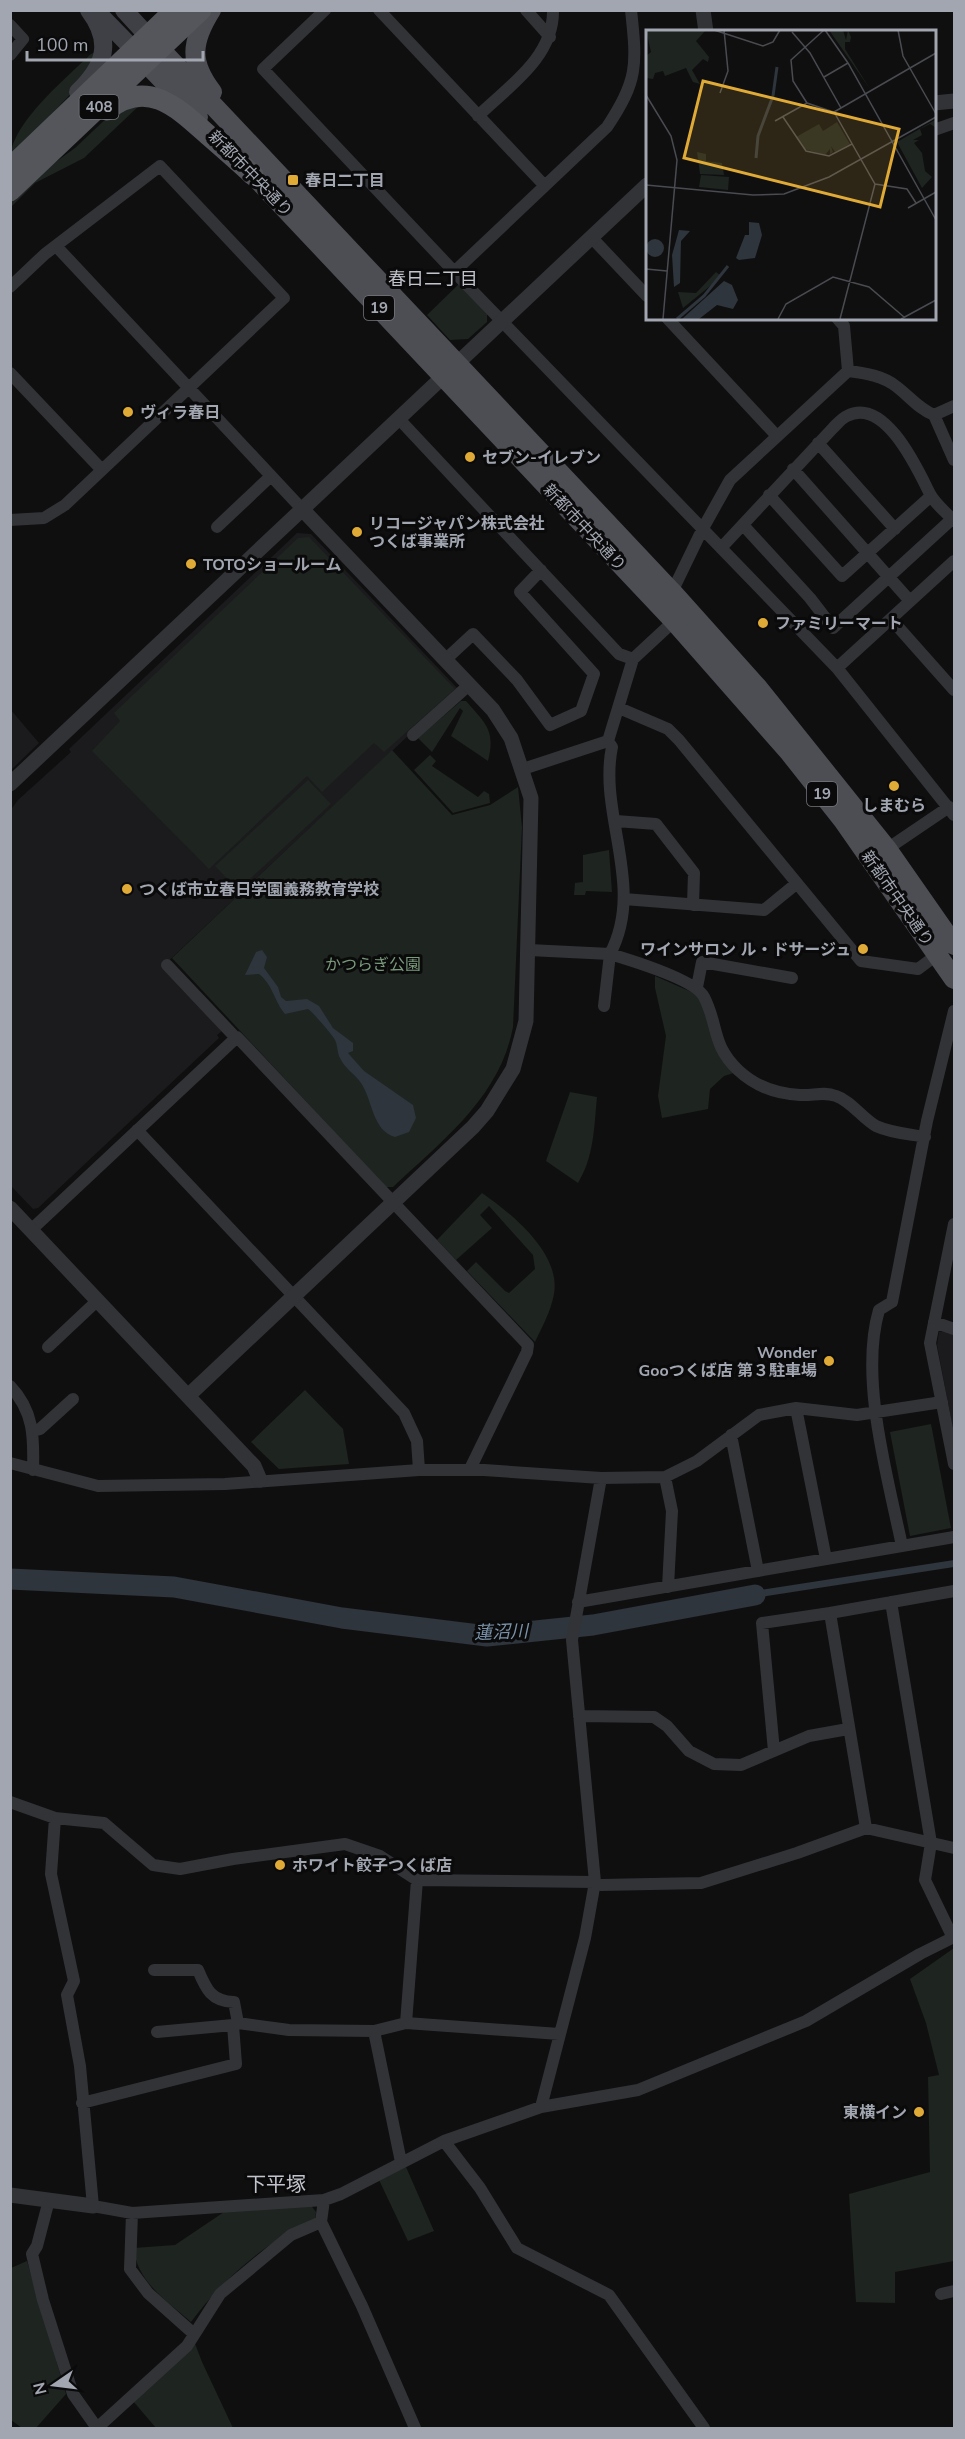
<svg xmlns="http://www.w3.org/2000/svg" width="965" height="2439" font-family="'Nunito Sans','Noto Sans JP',sans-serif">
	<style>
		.built { fill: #1b1b1d }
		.green { fill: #1e241f }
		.water { fill: #2e353c }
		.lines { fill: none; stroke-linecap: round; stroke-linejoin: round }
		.river { stroke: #2e353c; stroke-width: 21 }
		.minor { stroke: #323337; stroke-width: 12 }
		.tertiary { stroke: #323337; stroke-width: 15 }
		.secondary { stroke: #3f4045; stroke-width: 18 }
		.primary { stroke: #4d4e53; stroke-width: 20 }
		.trunk { stroke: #55565c; stroke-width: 21 }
		.poi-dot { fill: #e0aa37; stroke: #0a0a0b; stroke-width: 2 }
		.labels { text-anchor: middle; stroke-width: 6; stroke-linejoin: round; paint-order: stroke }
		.shield { fill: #0a0a0b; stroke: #74777e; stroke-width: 1.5 }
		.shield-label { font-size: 15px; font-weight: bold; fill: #a1a6b0 }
		.street-label { font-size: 16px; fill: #a1a6b0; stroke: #0a0a0b }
		.poi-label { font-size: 16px; font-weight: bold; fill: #a1a6b0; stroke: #0a0a0b; text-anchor: start }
		.park-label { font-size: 16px; fill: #7a9a7c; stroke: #0a0a0b }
		.neighbourhood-label { font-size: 18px; fill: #c2c4cc; stroke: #0a0a0b }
		.water-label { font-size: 18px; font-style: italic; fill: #7a92a9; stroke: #0a0a0b }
		.quarter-label { font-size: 20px; fill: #c2c4cc; stroke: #0a0a0b }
		.inset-river { fill: none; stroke: #2e353c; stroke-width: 3 }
		.inset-road { fill: none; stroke: #494b50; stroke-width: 1.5 }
		.view { fill: #e0aa37; fill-opacity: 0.15; stroke: #e0aa37; stroke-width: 3 }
		.inset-edge { fill: none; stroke: #a1a6b0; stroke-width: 3 }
	</style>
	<rect width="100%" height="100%" fill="#0f0f10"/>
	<path class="built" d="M297,533L311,534L458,689L162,967L222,1031L217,1035L219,1038L38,1208L33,1209L11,1186L10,811L18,800L71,752L69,749Z
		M11,710L39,743L11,770H10Z
		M943,1331L954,1334V1435L937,1345L939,1332Z"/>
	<path class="green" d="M98,51L80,84L11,157C10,125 68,76 91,54Z
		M143,102L84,158L35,183L11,207V200L32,179L75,148L111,114Z
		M459,284L487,314V322L468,339L450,340L427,315Z
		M309,537L455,689L384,752L374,743L322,792L307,776L209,869L92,751L120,721L114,713L298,538Z
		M461,701H466C485,723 496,730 488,761L451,736L463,711L460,708L432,752L418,738Z
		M392,750L452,815L490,805L518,787L522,827L513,1027C500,1097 443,1140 393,1187H386L172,958Z
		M430,755L436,761L432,766L478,797L484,791L489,794L490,803L453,813L414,770Z
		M308,780L331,804L238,890L215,866Z
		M609,850L612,892L586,891L585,895H574L575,883L583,882V855Z
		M655,976L696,994L737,1072L724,1076L710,1089L708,1109L662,1118L658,1096L666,1036L655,988Z
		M570,1092L597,1097C594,1128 594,1157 578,1183L546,1161Z
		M482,1193C512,1214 561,1253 554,1294C551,1311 542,1327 535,1342L467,1271L476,1262L505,1291L509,1293L535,1269L533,1255L489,1206L480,1215L492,1228L456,1260L437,1240Z
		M305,1390L343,1429L349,1464L279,1469L251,1442Z
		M931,1424L951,1528L910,1536L890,1432Z
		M954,1948V2261L895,2272V2303L856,2302L849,2194L930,2172L928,2077L939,2075L926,2023L910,1979Z
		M406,2167L434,2231L408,2241L379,2180Z
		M310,2204L316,2212L315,2220C266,2241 223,2279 191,2322C168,2302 136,2281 134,2248L175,2245L224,2212Z
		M27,2261L66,2394L36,2428H22L11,2420V2268Z
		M194,2341L202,2362L233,2428H156L133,2401Z"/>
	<path class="water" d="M262,950L267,957L264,968L278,987L281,997L286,1001L307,999L319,1006L333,1028L353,1043V1051L348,1053L364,1071L413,1105L416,1118L409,1132L395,1137C372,1130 373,1101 361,1083C355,1074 345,1069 340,1058C337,1053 338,1046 335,1040C334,1037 312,1011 308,1009L285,1014C274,1001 273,985 259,974L245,975L256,952Z
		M954,1560V1567L728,1602V1595Z"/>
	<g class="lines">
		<path class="river" d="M10,1579L174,1587L342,1618L487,1636L593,1625L755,1595"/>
		<path class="minor" d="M325,10L263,69L461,279L837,668L954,815
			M379,10L544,185
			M526,10L550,37
			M10,25L23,39L10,55
			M478,116C509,86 554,57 553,10
			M934,130L954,123
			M592,238L647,296
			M56,246L303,510
			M454,272L607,127C638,81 637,65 631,10
			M10,287L45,254L160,166L284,298L65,505L44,518L10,520
			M667,318L776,435
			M848,371C865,373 884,376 897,387C910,397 919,409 934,415L954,460
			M10,373L102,470
			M934,415L954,406
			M399,419L619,654L633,659
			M818,443L895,529
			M793,469L910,601
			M769,495L842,576L931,496
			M743,525L810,598L833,628L952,519
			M217,527L271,476
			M721,548L833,428C837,424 842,418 847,416C885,396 918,470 930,494C935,504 947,513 954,521
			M672,592L702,530L730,480L848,371L844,326L837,318
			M891,619L954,690
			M445,660L473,634L517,680L550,725L581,711L594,674L520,592L541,570
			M837,668L954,561
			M619,708L668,729L679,740L861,961L918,969L938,954
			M413,735L469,685
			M523,769L608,741L633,659L674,621
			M616,821L656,824L694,873L693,905
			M887,849L949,807
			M624,899L764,910L796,884
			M529,950L610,954C646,886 598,815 612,747L608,741
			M167,965L236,1038
			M697,987L702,962L792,978
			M604,1006L610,954C630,960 696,980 704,997C719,1026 711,1044 738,1070C755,1086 777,1094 800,1095C813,1096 823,1091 836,1096C851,1101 862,1118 876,1126C891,1133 909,1134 925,1137
			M137,1130L404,1413L417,1441L419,1470
			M954,1224L930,1343L954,1464
			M31,1230L237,1037L528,1345L527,1352L470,1469
			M934,1322L954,1329
			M48,1347L98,1300
			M10,1386C34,1411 34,1438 33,1470
			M796,1408L826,1559
			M33,1431L40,1429L73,1399
			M731,1435L758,1571
			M10,1463L98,1486L225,1484L419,1470H484L601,1478L665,1477L697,1461L759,1415L796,1408L857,1415L942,1402
			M665,1477L672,1511L668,1587
			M902,1546C888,1478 859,1378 879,1310L892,1302L927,1121L954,1011
			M578,1602L954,1537
			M891,1602L931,1843L925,1880L953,1938
			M830,1613L954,1591
			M579,1716L654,1717L667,1726L689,1751L714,1764L741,1765L809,1736L848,1729
			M774,1751L762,1623L830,1613L866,1828
			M10,1802L55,1818L104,1823L153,1865L180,1869L233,1859L345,1844L380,1856L417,1880L595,1882L601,1885L701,1883L797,1853L866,1828L954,1848
			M55,1818L51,1874L74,1981L67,1995L80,2066L93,2206L132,2213L324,2200L341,2194L444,2141L541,2107L638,2090L806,2021L920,1954L954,1937
			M154,1970H198C206,1989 211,2001 234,2002L238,2023
			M406,2023L559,2034
			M157,2032L233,2025
			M82,2103L236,2064L233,2025L238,2023L289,2030L374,2031
			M541,2107L585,1938L595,1882L572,1640L601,1478
			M444,2141L480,2188L517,2248L609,2295L704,2428
			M401,2162L374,2031L406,2023L417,1880
			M49,2200L37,2246L32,2254L43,2300L73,2394L97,2428
			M132,2213L130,2269L148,2293L194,2334
			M321,2222L362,2306L415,2428
			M941,2294L954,2291
			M97,2428L187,2346L220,2294L291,2235L321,2222L324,2200"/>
		<path class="tertiary" d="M703,10L706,32
			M934,103L954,101
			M10,784L647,185
			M10,1208L254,1466L260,1480
			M189,1395L473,1127L487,1111L513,1069L526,1021L531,798L511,738L493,710L303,510
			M10,2195L93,2206"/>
		<path class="secondary" d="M95,10L134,50
			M124,10L157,46
			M78,92C105,66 113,42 89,10"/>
		<path class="primary" d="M211,10C191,42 189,62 212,92
			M160,49L672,592L758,688L887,849L954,945
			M135,51L198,117
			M243,164L674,621L790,753L843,820L954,979"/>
		<path class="trunk" d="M107,110C147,78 177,107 208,135C223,148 238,161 253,175
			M10,168L175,10
			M10,191L201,10"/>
	</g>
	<g class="poi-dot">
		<rect x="287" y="174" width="12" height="12" rx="3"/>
		<circle cx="128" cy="412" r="6"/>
		<circle cx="470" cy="457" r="6"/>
		<circle cx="357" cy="532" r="6"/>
		<circle cx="191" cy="564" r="6"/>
		<circle cx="763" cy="623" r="6"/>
		<circle cx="894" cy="786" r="6"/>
		<circle cx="127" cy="889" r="6"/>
		<circle cx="863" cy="949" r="6"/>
		<circle cx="829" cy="1361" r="6"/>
		<circle cx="280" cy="1865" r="6"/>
		<circle cx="919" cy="2112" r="6"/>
	</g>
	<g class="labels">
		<g class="shield">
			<rect x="79.5" y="95" width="39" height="24" rx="4.5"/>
			<rect x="364" y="296" width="30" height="24" rx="4.5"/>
			<rect x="807" y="782" width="30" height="24" rx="4.5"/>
		</g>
		<g class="shield-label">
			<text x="99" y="112">408</text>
			<text x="379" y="313">19</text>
			<text x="822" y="799">19</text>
		</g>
		<g class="street-label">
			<text transform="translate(251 173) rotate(46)" y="6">新都市中央通り</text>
			<text transform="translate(585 527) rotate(47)" y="6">新都市中央通り</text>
			<text transform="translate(898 898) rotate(55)" y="6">新都市中央通り</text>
		</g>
		<g class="poi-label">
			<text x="305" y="186">春日二丁目</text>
			<text x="140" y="418">ヴィラ春日</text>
			<text x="482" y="463">セブン-イレブン</text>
			<text x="369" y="529">リコージャパン株式会社<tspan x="369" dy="18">つくば事業所</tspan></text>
			<text x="203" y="570">TOTOショールーム</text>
			<text x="775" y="629">ファミリーマート</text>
			<text x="894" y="811" text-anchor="middle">しまむら</text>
			<text x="139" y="895">つくば市立春日学園義務教育学校</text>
			<text x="851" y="955" text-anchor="end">ワインサロン ル・ドサージュ</text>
			<text x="817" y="1358" text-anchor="end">Wonder<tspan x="817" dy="18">Gooつくば店 第３駐車場</tspan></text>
			<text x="292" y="1871">ホワイト餃子つくば店</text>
			<text x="907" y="2118" text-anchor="end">東横イン</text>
		</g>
		<g class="park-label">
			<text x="373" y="970">かつらぎ公園</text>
		</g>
		<g class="neighbourhood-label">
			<text x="433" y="285">春日二丁目</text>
		</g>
		<g class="water-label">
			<text transform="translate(501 1632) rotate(-2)" y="6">蓮沼川</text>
		</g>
		<g class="quarter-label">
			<text x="276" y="2191">下平塚</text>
		</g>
	</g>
	<g transform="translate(646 30)">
		<rect width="290" height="290" fill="#0f0f10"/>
		<path d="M0,0H60L50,11L63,27L62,32L57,29L46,40L54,54L47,52L40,38L19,46L17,41L9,43L7,49L0,48V26L5,22ZM183,0H197L200,10L202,0L205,7L204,12H199V19L224,59ZM289,90V97L284,94L274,99L276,105L267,110H273L268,113L276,123L279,141L286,147L276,158L251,112ZM191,92L204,114L189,122L185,116L187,122L184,124V119L179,125L158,119L150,107L173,94L177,101ZM51,122L60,124V131L76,133L78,145L54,144ZM55,145L83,147L82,160L53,157ZM70,242L74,245L69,252L37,278L32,262L50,263Z" fill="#1e241f"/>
		<path d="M103,192L113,193L116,205L109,228L93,230L90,228L99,205H103ZM33,200L44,201L35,211L34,253L28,257L26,225ZM0 218a9 9 0 1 1 18 0a9 9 0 1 1-18 0ZM78,251L86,255L92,270L87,279L71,275L53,289H36Z" fill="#2e353c"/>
		<path class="inset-river" d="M110,128L112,106L127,66L131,37M31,289L58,266L82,236"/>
		<path class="inset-road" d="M68,0L117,16L127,12L134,0M178,0L145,30L147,51L161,73L188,82L229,154L261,159L270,173M179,0L202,33L290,190M252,0L257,26L290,84M146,2L164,23L195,78M178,47L202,33M74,63L82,41L78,0M0,65L25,106L31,130L17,289M188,82L290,23M137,87L160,121L183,126L206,114M129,91L161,73M0,155L107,165L138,164L183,147L290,87M262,178L290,162M0,239L21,241M132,289L140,274L187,247L223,257L258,287M194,289L229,154M255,289L290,270"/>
		<path class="view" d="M57,51L253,99L234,177L38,128Z"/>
		<rect width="290" height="290" class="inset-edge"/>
	</g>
	<rect width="965" height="2439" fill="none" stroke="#a1a6b0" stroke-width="24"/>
	<g transform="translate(54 2385) rotate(256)" stroke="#0a0a0b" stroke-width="4.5" paint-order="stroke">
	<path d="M0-4.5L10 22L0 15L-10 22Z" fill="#a1a6b0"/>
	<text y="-9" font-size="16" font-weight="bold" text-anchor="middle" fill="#a1a6b0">N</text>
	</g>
	<path d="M27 51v9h176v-9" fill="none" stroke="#a1a6b0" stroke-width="3"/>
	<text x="36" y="51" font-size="18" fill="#a1a6b0" stroke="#0a0a0b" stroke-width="4.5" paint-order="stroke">100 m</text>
</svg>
